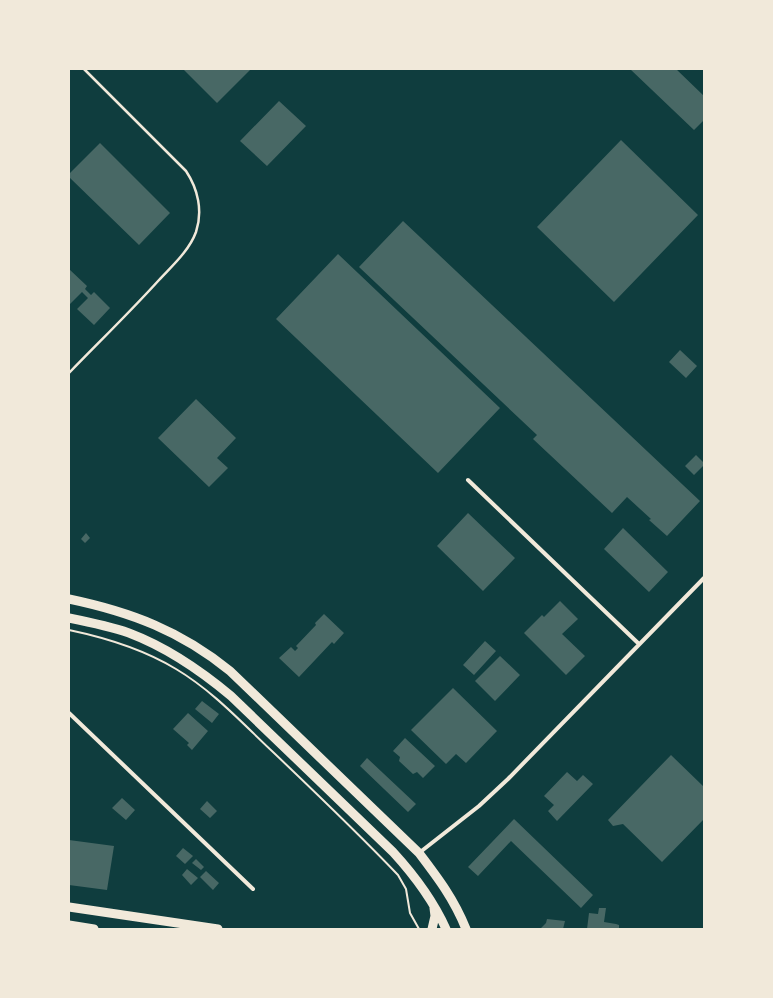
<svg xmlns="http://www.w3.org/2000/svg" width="773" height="998" font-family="'Nunito Sans',sans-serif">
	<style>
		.building { fill: #486865 }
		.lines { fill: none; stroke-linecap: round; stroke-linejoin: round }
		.path { stroke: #f1e9da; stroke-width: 2 }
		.service { stroke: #f1e9da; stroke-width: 2.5 }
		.minor { stroke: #f1e9da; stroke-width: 4 }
		.primary { stroke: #f1e9da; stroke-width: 9 }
	</style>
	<rect width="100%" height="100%" fill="#0f3d3e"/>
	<path class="building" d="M185,69H251L217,103L184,70Z
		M630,69H676L704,96V120L694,130Z
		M279,101L306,126L267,166L240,141Z
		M621,140L698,215L614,302L537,227Z
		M100,143L170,213L139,245L69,177V174Z
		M403,221L700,501L667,536L649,520L651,519L627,497L612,513L533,439L537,435L359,267Z
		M338,254L500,408L438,473L276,319Z
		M69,269L87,286L85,289L91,295L94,292L110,308L94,325L77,309L88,298L82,292L69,305Z
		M680,350L697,366L686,378L669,362Z
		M196,399L236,438L217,458L228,468L209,487L158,438Z
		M696,455L704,463V465L694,475L685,466Z
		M468,513L515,558L483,591L437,546Z
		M623,528L668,572L649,592L604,549Z
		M86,533L90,538L85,543L81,539Z
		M560,601L578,619L562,634L585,656L566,675L524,633L542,615L544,617Z
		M324,614L344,633L334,644L332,642L299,677L279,658L291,647L295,651L298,648L296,646L316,625L315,623Z
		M485,641L496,651L474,675L463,665Z
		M500,656L520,675L495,701L475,681Z
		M453,688L497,731L466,763L456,754L446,764L411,730Z
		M202,701L219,714L212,723L195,709Z
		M188,713L208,731L192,750L187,745L189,743L173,729Z
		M405,738L435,766L423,778L417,772L413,774L399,761L400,757L393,751Z
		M671,755L704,787V819L662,862L623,824L613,826L608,820Z
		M367,758L416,804L408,812L360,766Z
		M567,772L577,781L583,775L593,784L557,821L548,811L554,805L544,796Z
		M122,798L135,810L126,820L112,808Z
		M207,801L217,811L210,818L200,809Z
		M514,819L593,895L581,908L511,841L478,876L468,867Z
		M69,840L114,846L107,890L69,885Z
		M183,848L193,856L185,864L176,856Z
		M196,859L204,867L201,870L192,863Z
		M187,869L198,878L191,885L182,875Z
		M206,871L219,883L213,890L200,877Z
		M599,908H606L604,922L616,924L619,925V929H587L589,913L598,914Z
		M547,919L565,921L563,929H540L546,923Z"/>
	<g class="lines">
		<path class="path" d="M69,630C107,638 143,649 176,669C213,691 242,723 273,752C315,792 358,833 398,875L406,889L410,913L419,929"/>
		<path class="service" d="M69,373C99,342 130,312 159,280C172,266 189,251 196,232C203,211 198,189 186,171L84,69"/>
		<path class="minor" d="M468,480L639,644
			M69,713L253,889
			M419,853L479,806L508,779L704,578"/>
		<path class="primary" d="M69,599C131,612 181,631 230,671L419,853C438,878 454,899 466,929
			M69,618C89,622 109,626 129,633C166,647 200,670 231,696L393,852C415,876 433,900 446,929
			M69,907L218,929
			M69,925L94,929
			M432,929L435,916L434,908"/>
	</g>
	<rect width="773" height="998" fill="none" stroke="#f1e9da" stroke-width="140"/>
</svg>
